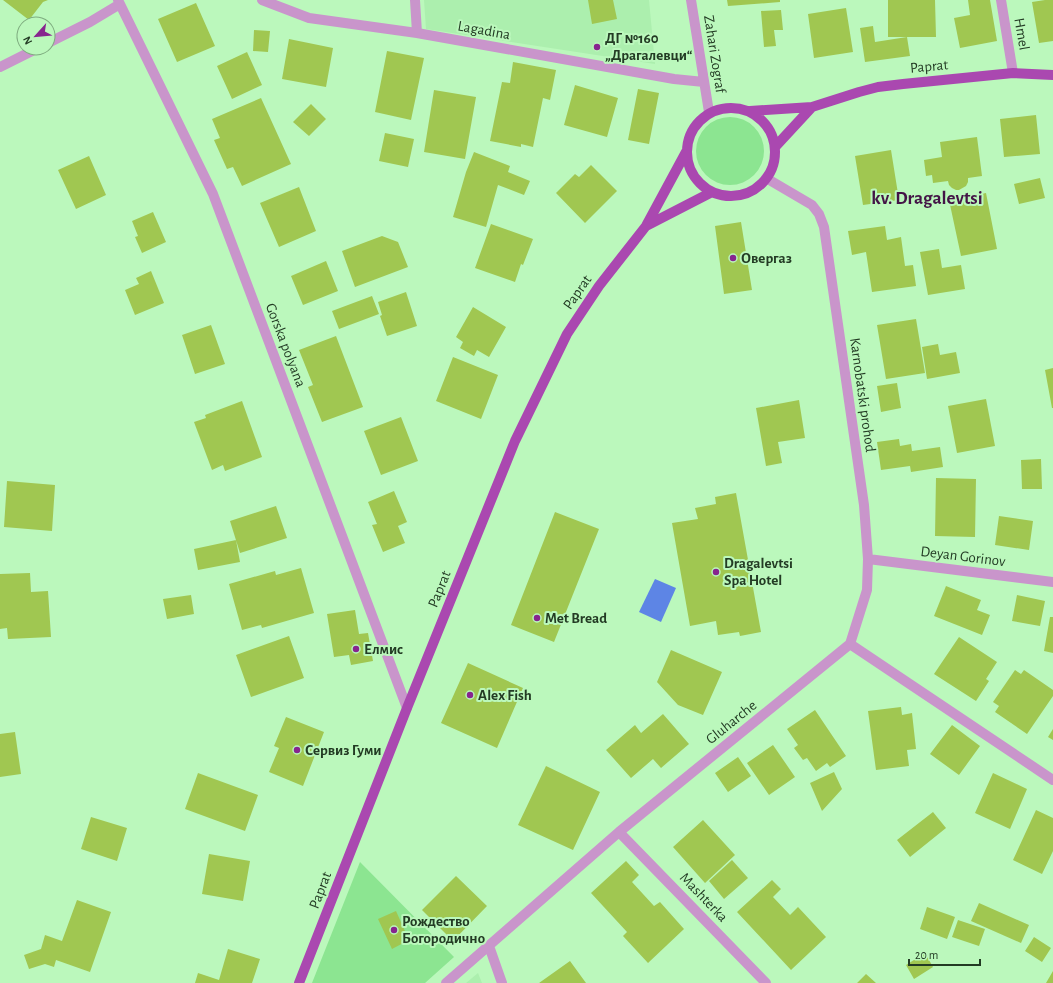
<svg xmlns="http://www.w3.org/2000/svg" width="1053" height="983" font-family="'Alegreya Sans',sans-serif">
	<style>
		.built { fill: #acefae }
		.green { fill: #8ce591 }
		.water { fill: #5d85e5 }
		.building { fill: #a0c751 }
		.lines { fill: none; stroke-linecap: round; stroke-linejoin: round }
		.minor { stroke: #c995cb; stroke-width: 10 }
		.major { stroke: #aa48b0; stroke-width: 10 }
		.poi-dot { fill: #87258e; stroke: #bbf8bc; stroke-width: 1.5 }
		.labels { text-anchor: middle; stroke-width: 4; stroke-linejoin: round; paint-order: stroke }
		.street-label { font-size: 15px; fill: #233b24; stroke: #bbf8bc }
		.poi-label { font-size: 15px; font-weight: bold; fill: #233b24; stroke: #bbf8bc; text-anchor: start }
		.district-label { font-size: 19px; font-weight: bold; fill: #431446; stroke: #bbf8bc }
	</style>
	<rect width="100%" height="100%" fill="#bbf8bc"/>
	<path class="built" d="M424,0H649L655,64L426,29Z
		M478,973L482,983H466Z"/>
	<path class="green" d="M696 151a34 34 0 1 1 68 0a34 34 0 1 1-68 0Z
		M360,862L454,957L425,983H312Z"/>
	<path class="water" d="M655,579L676,588L661,622L639,612Z"/>
	<path class="building" d="M3,0H48L43,2L29,20Z
		M588,0H613L617,19L592,24Z
		M727,0H780V2L728,6Z
		M888,0H935L936,37H888Z
		M968,0H990L997,41L960,48L954,18L970,15Z
		M1045,0H1053V41L1039,43L1032,2Z
		M196,3L215,46L177,62L158,19Z
		M846,8L853,52L814,58L808,14Z
		M781,10L783,30H774L776,46L764,47L761,11Z
		M873,26L875,42L907,37L910,56L865,62L860,28Z
		M254,30L270,31L268,52L253,51Z
		M289,39L333,48L326,87L282,79Z
		M387,51L424,58L411,120L375,112Z
		M247,52L262,85L232,99L217,66Z
		M513,62L556,70L550,100L543,98L533,147L521,144V147L490,141L502,82L510,83Z
		M575,85L618,98L607,137L564,125Z
		M638,89L659,93L649,144L628,140Z
		M434,90L476,97L465,159L424,152Z
		M261,98L291,164L242,186L233,167L227,169L214,140L220,138L212,119Z
		M311,104L326,119L309,136L293,122Z
		M1036,115L1040,154L1004,157L1000,119Z
		M385,133L414,139L408,167L379,161Z
		M977,137L982,176L968,178V182L966,186L959,190H956L952,188L949,185L948,181L933,183L932,175L926,176L924,160L942,157L940,142Z
		M891,150L899,200L863,205L855,156Z
		M474,152L510,166L508,172L530,181L524,195L498,185L486,227L453,217L466,172Z
		M89,156L106,195L76,209L58,170Z
		M591,165L617,191L585,223L556,193L575,174L579,177Z
		M1040,178L1045,198L1019,204L1014,184Z
		M299,187L316,231L279,247L260,203Z
		M986,193L997,249L961,256L949,200Z
		M153,212L166,242L142,253L135,237L138,236L132,221Z
		M741,222L752,290L724,294L715,226Z
		M491,224L533,239L523,265L521,264L515,282L475,268Z
		M885,226L887,240L901,237L905,266L913,265L916,286L872,292L866,252L852,255L848,231Z
		M382,236L398,242L408,267L355,287L342,251Z
		M939,249L942,268L961,265L965,289L928,295L920,252Z
		M326,261L338,291L303,305L291,276Z
		M151,271L164,303L135,315L125,290L139,284L136,278Z
		M406,292L417,326L387,336L380,316L382,315L378,302Z
		M372,296L379,314L339,329L332,311Z
		M473,307L506,327L489,357L477,350L474,356L460,348L463,342L456,337Z
		M916,319L925,373L886,379L877,325Z
		M211,325L225,364L195,374L182,335Z
		M336,336L363,407L322,422L308,387L313,385L299,350Z
		M938,344L940,355L956,352L960,373L927,379L922,347Z
		M453,357L498,375L481,419L436,401Z
		M1053,368V408H1052L1045,370Z
		M897,383L901,408L881,412L877,386Z
		M986,399L995,446L957,453L948,406Z
		M799,400L805,438L778,442L782,463L766,466L756,408Z
		M242,401L262,457L225,471L223,465L212,470L194,422L206,418L205,415Z
		M401,417L418,461L381,475L364,431Z
		M899,439L900,446L911,444L912,451L940,447L943,467L911,472L910,466L881,470L877,442Z
		M1041,459L1042,489H1022L1021,460Z
		M936,478L976,479L975,537L935,536Z
		M7,481L55,485L52,531L4,527Z
		M394,491L407,522L398,526L405,543L383,552L372,525L377,524L368,502Z
		M736,493L761,632L740,636L739,632L718,635L716,621L690,626L672,523L698,519L695,508L716,504L715,497Z
		M276,506L287,538L240,553L230,521Z
		M555,512L599,529L554,642L511,625Z
		M999,516L1033,521L1029,550L995,545Z
		M236,540L240,562L198,570L194,549Z
		M301,568L314,613L262,628L261,625L242,630L229,584L275,571L276,575Z
		M30,573L31,592L48,591L51,637L8,639L7,628L0,629V574Z
		M946,586L981,600L977,610L990,615L982,635L934,616Z
		M191,595L194,614L167,619L163,599Z
		M1017,595L1045,601L1040,626L1012,621Z
		M355,610L359,634L368,633L373,661L351,665L349,655L334,657L327,614Z
		M1050,617H1053V653L1044,651Z
		M289,636L304,678L251,697L236,655Z
		M959,637L997,662L986,679L989,681L976,701L934,674Z
		M671,650L722,672L703,715L678,705L657,682Z
		M468,663L523,688L497,748L441,723Z
		M1015,670L1021,674L1024,670L1053,690V696L1027,734L995,712L999,706L993,702Z
		M901,707L902,715L912,713L916,749L907,750L909,766L876,770L868,711Z
		M815,710L846,756L830,767L827,763L816,771L807,758L803,760L794,748L798,745L787,729Z
		M663,714L689,744L661,768L653,759L631,778L606,750L635,725L641,733Z
		M286,717L324,732L303,786L269,772L279,748L274,746Z
		M952,725L980,746L959,775L930,754Z
		M1053,729V740L1048,737Z
		M15,732L21,774L0,777V734Z
		M773,745L795,777L769,795L747,763Z
		M738,757L751,776L728,792L715,773Z
		M546,766L600,792L573,850L518,825Z
		M834,772L842,789L822,811L810,783Z
		M198,773L258,795L245,831L185,809Z
		M993,773L1027,789L1010,829L975,813Z
		M1036,810L1053,818V851L1042,874L1013,860Z
		M933,812L946,828L910,857L897,840Z
		M91,817L127,828L117,861L81,849Z
		M703,820L735,855L705,883L673,847Z
		M209,854L250,861L243,901L202,894Z
		M732,860L748,878L724,899L709,881Z
		M626,861L639,875L632,882L654,906L660,902L684,929L648,963L623,936L627,932L591,893Z
		M456,876L487,906L453,941L422,910Z
		M772,880L781,889L773,897L790,915L798,907L826,937L791,970L737,912Z
		M77,900L111,912L90,972L56,960L54,967L45,964L29,969L24,955L41,949L45,935L62,941Z
		M979,903L1029,925L1021,943L971,921Z
		M927,907L955,917L947,939L920,929Z
		M396,911L409,940L392,949L378,919Z
		M958,920L985,929L979,946L952,937Z
		M1034,937L1051,948L1042,962L1025,951Z
		M228,949L260,959L252,983H195L198,973L219,980Z
		M925,953L933,967L914,979L906,965Z
		M570,961L586,983H539Z
		M1053,971V983H1046Z
		M866,974L876,983H857Z"/>
	<g class="lines">
		<path class="minor" d="M118,0L213,194L407,708
			M262,0L309,18L417,33L674,79L704,82
			M415,0L417,33
			M691,0L709,112
			M1001,0L1013,73
			M48,43L90,22L120,4
			M0,67L38,48
			M766,178L812,205L819,214L824,227L864,505L868,559L867,590L850,644
			M868,559L1053,582
			M619,832L766,983
			M489,946L502,983
			M446,983L619,832L850,644L1053,780"/>
		<path class="major" d="M687 152a44 44 0 1 1 88 0a44 44 0 1 1-88 0Z
			M750,111L812,107L859,92L878,87L903,84L1013,73L1053,75
			M775,147L812,107
			M646,226L712,192
			M299,983L407,708L515,441L567,334L599,286L646,226L686,152"/>
	</g>
	<g class="poi-dot">
		<circle cx="597" cy="47" r="4"/>
		<circle cx="733" cy="258" r="4"/>
		<circle cx="716" cy="572" r="4"/>
		<circle cx="537" cy="618" r="4"/>
		<circle cx="356" cy="649" r="4"/>
		<circle cx="470" cy="695" r="4"/>
		<circle cx="297" cy="750" r="4"/>
		<circle cx="394" cy="930" r="4"/>
	</g>
	<g class="labels">
		<g class="street-label">
			<text transform="translate(484 30) rotate(10)" y="5">Lagadina</text>
			<text transform="translate(1022 34) rotate(80)" y="5">Hmel</text>
			<text transform="translate(715 54) rotate(81)" y="5">Zahari Zograf</text>
			<text transform="translate(929 66) rotate(-5)" y="5">Paprat</text>
			<text transform="translate(577 292) rotate(-55)" y="5">Paprat</text>
			<text transform="translate(286 345) rotate(69)" y="5">Gorska polyana</text>
			<text transform="translate(863 395) rotate(82)" y="5">Karnobatski prohod</text>
			<text transform="translate(963 556) rotate(7)" y="5">Deyan Gorinov</text>
			<text transform="translate(439 589) rotate(-68)" y="5">Paprat</text>
			<text transform="translate(731 722) rotate(-39)" y="5">Gluharche</text>
			<text transform="translate(320 890) rotate(-69)" y="5">Paprat</text>
			<text transform="translate(704 897) rotate(46)" y="5">Mashterka</text>
		</g>
		<g class="poi-label">
			<text x="605" y="43">ДГ №160<tspan x="605" dy="17">„Драгалевци“</tspan></text>
			<text x="741" y="263">Овергаз</text>
			<text x="724" y="568">Dragalevtsi<tspan x="724" dy="17">Spa Hotel</tspan></text>
			<text x="545" y="623">Met Bread</text>
			<text x="364" y="654">Елмис</text>
			<text x="478" y="700">Alex Fish</text>
			<text x="305" y="755">Сервиз Гуми</text>
			<text x="402" y="926">Рождество<tspan x="402" dy="17">Богородично</tspan></text>
		</g>
		<g class="district-label">
			<text x="927" y="204">kv. Dragalevtsi</text>
		</g>
	</g>
	<g transform="translate(36 36) rotate(243)"><circle r="19" fill="#bbf8bc" stroke="#7eac7f"/>
	<path d="M0-3L7 15L0 10L-7 15Z" fill="#87258e"/>
	<text y="-6" font-size="11" font-weight="bold" text-anchor="middle" fill="#233b24">N</text>
	</g>
	<path d="M909 959v6h71v-6" fill="none" stroke="#233b24" stroke-width="2"/>
	<text x="915" y="959" font-size="12" fill="#233b24" stroke="#bbf8bc" stroke-width="3" paint-order="stroke">20 m</text>
</svg>
